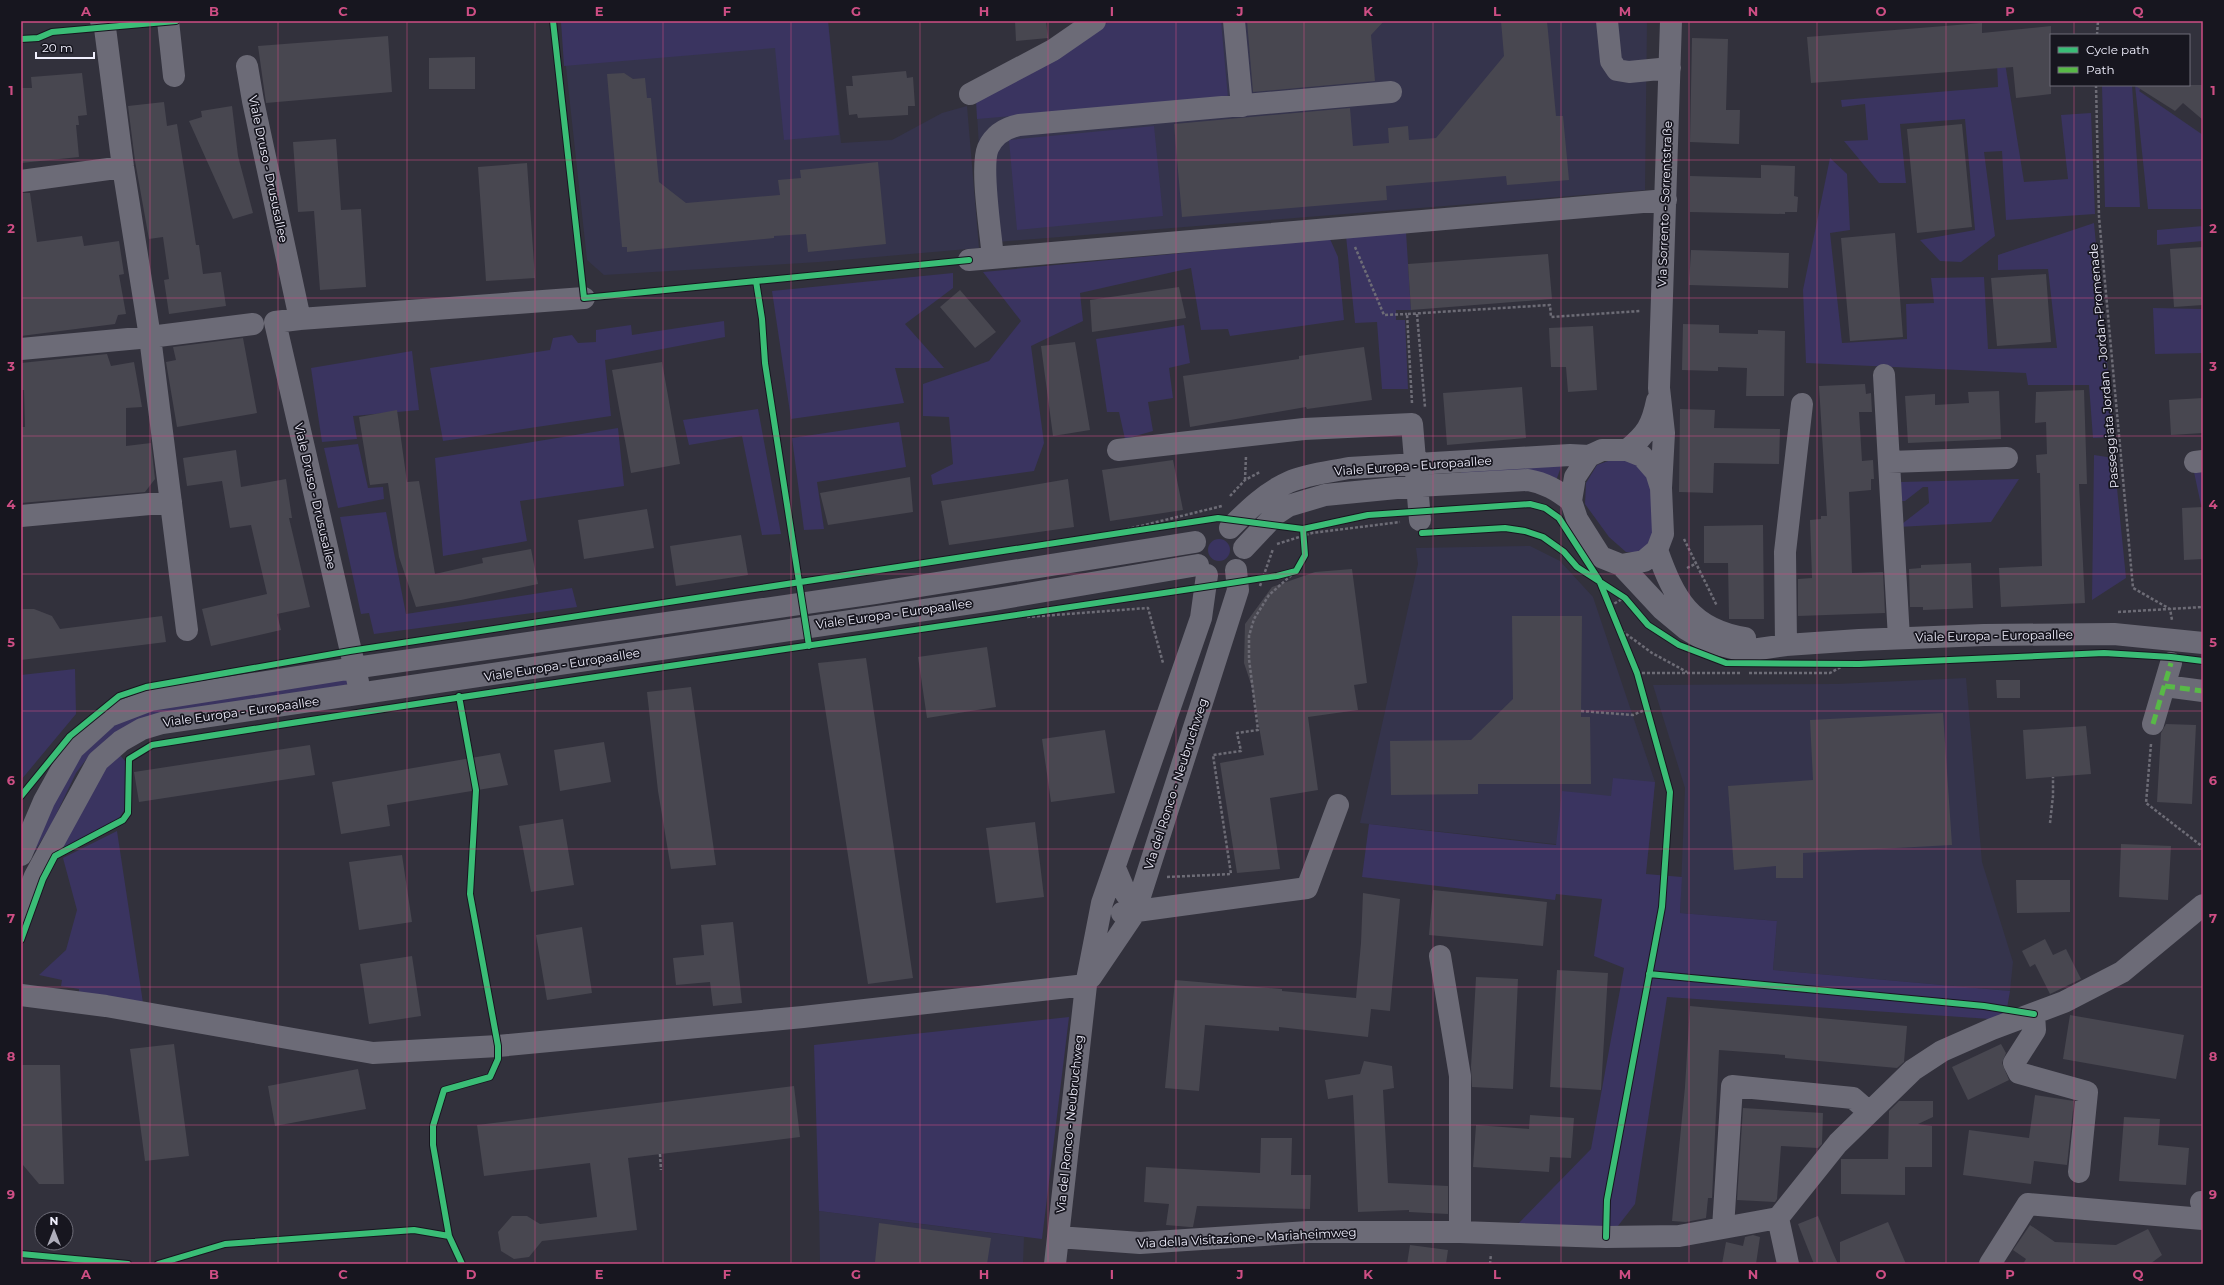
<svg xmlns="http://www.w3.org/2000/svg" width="2224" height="1285" font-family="Montserrat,sans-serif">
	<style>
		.built { fill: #35344c }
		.green { fill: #3a3460 }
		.building { fill: #484750 }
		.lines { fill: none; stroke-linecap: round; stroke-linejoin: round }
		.path { stroke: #6d6c76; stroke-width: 2.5; stroke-dasharray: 3 2; stroke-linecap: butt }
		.minor { stroke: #6c6b77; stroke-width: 22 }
		.quiet { stroke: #58b947; stroke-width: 5; stroke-dasharray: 10 5; stroke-linecap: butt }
		.cycleway-casing { stroke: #17161f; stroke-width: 8 }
		.cycleway { stroke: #3abd76; stroke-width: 6 }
		.grid { fill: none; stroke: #ce4e84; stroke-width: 1; stroke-opacity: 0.55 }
		.labels { text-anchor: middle; stroke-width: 3.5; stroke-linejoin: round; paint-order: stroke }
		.street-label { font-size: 12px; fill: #f1f0fe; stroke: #17161f }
		.neatline { fill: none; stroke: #ce4e84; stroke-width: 1.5 }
		.grid-label { font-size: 13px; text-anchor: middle; font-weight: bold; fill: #ce4e84 }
	</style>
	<rect width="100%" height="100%" fill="#32313c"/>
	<path class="built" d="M561,21H828L841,143L892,140L942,113L967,106L979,248L819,262L604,275L587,260Z
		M1136,21H1647L1645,190L985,243L976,98Z
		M1530,546L1560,561L1593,597L1655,782L1648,854L1360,823L1418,564L1416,548Z
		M1966,678L1982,862L2013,962L2010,991L1773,970L1777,921L1680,913L1685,788L1653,685L1837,684Z
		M819,1211L1024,1237L1023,1264H820Z"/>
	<path class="green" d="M561,21H828L839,135L784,140L775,48L564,66Z
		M1136,21H1221L1228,98L977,119L976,98L1107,23Z
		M1997,62L2005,63L2024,182L2068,179L2061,115L2091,113L2095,214L2006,220L2002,151L1984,152L1995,236L1961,262L1940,261L1920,240L1975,230L1965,119L1900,124L1906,183H1879L1844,141L1868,140L1865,104L1842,107L1841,100L1998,87Z
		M2102,85H2132L2140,207H2105Z
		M2135,85H2144L2139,91L2203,135V209H2148Z
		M1154,126L1163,216L1017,230L1009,140Z
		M1830,158L1847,174L1850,230L1830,233L1842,343L1907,339L1906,304L1934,303L1931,278L1984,277L1988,349L2057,348L2048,269L1998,270V255L2094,223L2114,437L2093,438L2089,385H2028L2026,373L1806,363L1803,290Z
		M2203,226V241L2157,245V230Z
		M1406,232L1411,310H1396V320H1405L1408,389H1382L1377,322L1355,323L1346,236Z
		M1330,239L1338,257L1344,320L1230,336L1228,329L1201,330L1191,268L1080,293L1083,321L1031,346L1044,443L1034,471L933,485L931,475L953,464L949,417L923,416V384L989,361L1021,321L983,272Z
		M953,273V288L905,324L944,368H895L904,403L791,419L772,291Z
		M2153,308L2203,309V353L2155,354Z
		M724,321L725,337L605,360L611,416L443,441L430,368L550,350L553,338L572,335L578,343L596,342V330L631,325L632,335Z
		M1184,325L1190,363L1169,368L1173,398L1148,402L1153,431L1125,439L1119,412H1107L1096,339Z
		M412,351L419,410L353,416L357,439L322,442L311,368Z
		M758,409L781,534L762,535L742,436L689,445L683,420Z
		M899,422L906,467L817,482L824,529L804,530L792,438Z
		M618,428L624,486L520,501L527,541L443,556L435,458Z
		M358,444L368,488L383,487L384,499L338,508L324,448Z
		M2094,455L2114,458L2126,578L2092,600Z
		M1611,460C1617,460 1625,459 1630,460C1660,468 1657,522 1651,545L1639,552H1626L1609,537L1585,504L1586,483L1597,465Z
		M1562,464L1556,481L1461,473L1463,469Z
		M2203,471V505H2201L2194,472Z
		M2019,479L1991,522L1898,527L1929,503L1928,487H1923L1905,501H1901V482Z
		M386,512L406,614L572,588L577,607L374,634L369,613L361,614L340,517Z
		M1208 550a11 11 0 1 1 22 0a11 11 0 1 1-22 0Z
		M75,669L76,714L21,780V675Z
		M348,678L349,684L328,690L146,717L91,753L76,773L51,825L28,862L69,768L112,724L144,710Z
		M119,754L125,761L126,807L118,820L61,850L104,767Z
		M1613,778L1655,782L1646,874L1682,877L1680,913L1777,921L1773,970L2010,991L2005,1020L1667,997L1635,1204L1614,1231L1515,1227L1591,1149L1624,968L1594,956L1602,899L1556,894L1555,900L1362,877L1369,824L1556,845L1562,791L1611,796Z
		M117,831L143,1003L79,992V989L61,986L62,980L39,975L66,950L77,910L63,858Z
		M1069,1017L1042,1239L819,1211L814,1045Z"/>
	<path class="building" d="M1015,21H1046L1048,38L1016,41Z
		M1247,21H1384L1371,35L1375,81L1253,92Z
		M1501,21H1547L1556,116H1563L1569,180L1507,185L1506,176L1386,186L1387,200L1182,217L1174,124L1350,108L1353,146L1389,143L1388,128L1408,126L1409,140L1436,138L1504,56Z
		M1982,23V33L2051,26V94L2016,98L2013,67L1811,83L1807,37Z
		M388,36L392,92L266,103L258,46Z
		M1692,38L1728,39L1726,110H1740L1739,144L1690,142Z
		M475,57V89H429V58Z
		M906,71L907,78L913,77L915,106H908V115L858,118L857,114L849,115L846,86H853L852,76Z
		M82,73L87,115L78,116L79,125H76L79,157L21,163V88H32L31,77Z
		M624,73L633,79L645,78L647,98H651L659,182L686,203L780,195L778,180L801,178L800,170L878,162L886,244L808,252L806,234L774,236V238L627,252V247H622L607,74Z
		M2134,85H2203V120L2183,103L2175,111Z
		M164,102L167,126L177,124L196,245H199L203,274L221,272L226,306L169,314L164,280L169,279L163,237L149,239L135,161L128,106Z
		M232,106L238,156L253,213L233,219L189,121L202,117L201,111Z
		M1962,124L1972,227L1917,233L1907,129Z
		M336,139L341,210L361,209L366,287L320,290L314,211L298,212L293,142Z
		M527,163L535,278L486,281L478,167Z
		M1761,165L1795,166L1794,196L1798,197L1797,212H1785V214L1690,212V176L1761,178Z
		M21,193H30L37,242L82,236L84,246L119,241L124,274L119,275L126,314L118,315L115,324L21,336Z
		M1895,233L1903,337L1850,341L1841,238Z
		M2203,247V305L2174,307L2170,249Z
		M1691,250L1789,253L1788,288L1689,285Z
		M1548,254L1552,299L1411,310L1408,264Z
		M2046,274L2051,342L1997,346L1991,278Z
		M1179,287L1186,318L1092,332L1090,300Z
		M960,290L996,332L975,348L940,307Z
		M1683,324L1719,325V333L1758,334V330L1785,331L1784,396H1746L1747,368L1718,367V371L1682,370Z
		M1593,326L1597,390L1568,392L1566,367H1551L1549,328Z
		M243,338L257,413L177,427L166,362L176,360L173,347Z
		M1075,342L1090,430L1053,436L1041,346Z
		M1364,347L1372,400L1307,409L1306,407L1190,427L1183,376L1299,359V356Z
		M107,354L111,366L134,362L142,407L126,408V446L151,443L155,479L145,492L21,503V427H25L24,390H21V363Z
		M662,362L680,464L631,473L612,370Z
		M1865,384L1866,394L1871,393L1872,412H1859L1862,461L1873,460L1874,479H1871V490L1849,492L1852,573L1883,572L1885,613L1798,616V579L1812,578L1810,520L1821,519V516H1827L1819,386Z
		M1522,387L1526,438L1447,445L1443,393Z
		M2084,390L2087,484H2079L2085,603L2001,607L1999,568L2042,566L2040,473H2037L2036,455L2047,454L2046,422L2035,423L2036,392Z
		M1999,391L2001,439L1908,443L1905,396L1935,394V405L1969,403L1968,392Z
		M2203,398V433L2171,435L2169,400Z
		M1680,409L1715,410L1714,428L1780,429L1779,464L1714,463L1713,493L1679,492Z
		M397,410L407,482L419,481L435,574L483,563L482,558L531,549L538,584L461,600L416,607L399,557L388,483L370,485L359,417Z
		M236,450L241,487L286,479L292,518H289L310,607L277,614L281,630L211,646L202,609L267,594L251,525L230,528L222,481L187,486L183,458Z
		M1173,460L1183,510L1110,521L1102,470Z
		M910,477L913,512L828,525L820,493Z
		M1068,479L1074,527L949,545L941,501Z
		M2203,507V559L2184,560L2182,508Z
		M647,509L654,548L584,559L578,520Z
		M1763,525L1764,619H1729L1728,563H1704V526Z
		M741,535L748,575L676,586L670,546Z
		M1971,563L1973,608L1923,610V607H1910L1909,569L1921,568V565Z
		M1352,569L1367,683L1354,685L1358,710L1308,717L1318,790L1270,798L1280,869L1237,873L1220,763L1264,755L1252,687L1244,663L1245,624L1272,587L1315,572Z
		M21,609H34L52,616L60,629L162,616L166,642L21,660Z
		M1512,616H1582L1581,717H1590L1591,784H1478V794L1391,795L1390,741L1471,740L1513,699Z
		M987,647L996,707L927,718L918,657Z
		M866,658L913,978L868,984L818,663Z
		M1996,680H2020V698H1997Z
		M691,687L716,865L671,869L658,791L647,692Z
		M1943,713L1952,845L1803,853V878H1776V866L1734,870L1728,786L1813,780L1810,720Z
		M2166,724L2196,725L2192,804L2157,802L2161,733Z
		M2086,726L2091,774L2026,779L2023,730Z
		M1105,730L1115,793L1051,802L1042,739Z
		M604,742L611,782L560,791L554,750Z
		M310,745L315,775L139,802L134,772Z
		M500,753L508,785L387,805L390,826L341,834L332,782Z
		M563,819L574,885L531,892L519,826Z
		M1035,822L1044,897L996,903L986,828Z
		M2121,844L2171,846L2168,900L2119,897Z
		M402,855L412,922L359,930L349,862Z
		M2016,880H2070V912L2017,913Z
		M1433,890L1547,902L1543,946L1429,935Z
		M1363,893L1400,899L1390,1011L1371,1009L1368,1037L1279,1027V1031L1205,1025L1199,1091L1165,1088L1175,980L1282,989V991L1356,998L1361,943Z
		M733,922L742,1003L713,1006L710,982L676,985L673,958L704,955L701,925Z
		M582,927L592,993L547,1000L536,935Z
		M2045,939L2053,955L2066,949L2081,979L2050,994L2035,964L2030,967L2022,951Z
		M412,956L421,1016L369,1024L360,964Z
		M1557,970L1608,973L1601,1090L1550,1087Z
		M1476,977L1518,979L1513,1089L1472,1087L1471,1067Z
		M1690,1006L1907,1026L1904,1062L1897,1068L1785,1058V1055L1719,1050L1712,1198H1708L1706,1218L1686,1222L1672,1221L1685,1087Z
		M2070,1015L2184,1035L2176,1079L2063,1059Z
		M174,1044L189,1156L145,1161L130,1049Z
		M2001,1044L2006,1053L2002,1063L2009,1080L1968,1100L1952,1067Z
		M1364,1061L1392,1066L1394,1088L1383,1090L1388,1183L1448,1186V1214L1409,1212V1210L1358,1212L1353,1095L1328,1099L1325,1080L1360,1074Z
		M21,1065H60L64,1184H39L23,1165Z
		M358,1069L366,1109L275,1126L268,1086Z
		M794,1086L800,1137L628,1158L637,1230L542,1241L529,1257L514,1259L501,1251L498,1232L512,1216H527L540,1224L597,1217L590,1163L484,1176L477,1125Z
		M2035,1095L2074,1101L2067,1165L2034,1161L2031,1184L1963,1175L1969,1130L2029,1138Z
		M1899,1101H1933V1117L1918,1124L1932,1126V1167H1905V1195L1841,1194V1159H1888L1889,1111Z
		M1743,1108L1823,1113L1822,1144L1818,1148L1781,1146L1777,1199L1775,1202L1737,1200Z
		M1530,1115L1574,1118L1571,1158L1550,1157L1549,1172L1473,1167L1476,1125L1529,1129Z
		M2124,1117L2160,1119L2158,1145L2189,1148L2186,1185L2119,1181Z
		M1261,1138H1292L1291,1175H1311L1310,1209L1197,1206L1193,1227H1190L1166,1225L1169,1204L1144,1202L1146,1167L1260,1173Z
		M1818,1216L1833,1253L1838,1264H1814L1798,1224Z
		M1888,1222L1906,1264H1840V1242Z
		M879,1223L991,1238L987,1264L875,1262Z
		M2030,1225L2055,1242L2116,1245L2148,1229L2162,1255L2150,1264H2023L2026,1259L2013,1250Z
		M1753,1235L1760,1237L1756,1264H1722L1726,1242L1743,1246L1745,1237Z
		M1410,1245L1448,1250L1446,1264H1407Z"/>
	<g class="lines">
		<path class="path" d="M2097,35L2098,21
			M2096,85L2099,217L2133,588L2170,609L2172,620
			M1355,247L1384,315L1407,314
			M1417,314L1425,407
			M1412,403L1407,314L1550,305L1551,317L1640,311
			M1245,480L1246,456
			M1230,496L1245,480L1260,472
			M1112,533L1222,506
			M1684,539L1717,606
			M1277,544L1312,533L1400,522
			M1687,568L1695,564
			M1260,586L1273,549
			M1610,606L1624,598
			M2118,612L2203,607
			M1027,617L1148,608L1163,663
			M1618,628L1652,653L1687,672
			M1637,673H1742
			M1749,673H1830L1846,664
			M1581,711L1633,715L1647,709
			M2151,744L2146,803L2203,847
			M2050,823L2053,796V777
			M1167,877L1231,874L1213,755L1241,751L1237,733L1258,730L1249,659V636L1254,619L1269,595L1296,571
			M660,1154L661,1170
			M1490,1264L1491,1254"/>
		<path class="minor" d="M101,21L105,28L123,167L150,337L187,630
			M168,21L174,76
			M1234,21L1242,106
			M1607,21L1611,61L1617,70L1629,72L1670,68
			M247,66L253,101L300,319
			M970,94L1053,50L1095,21
			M21,181L123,167
			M993,258C991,234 980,167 988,148C994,135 1005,128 1019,125L1391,92
			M969,260L1666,200
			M21,349L150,337L253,324
			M1884,375L1899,638
			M1118,450L1304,429L1412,424L1420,520
			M1627,450C1647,434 1652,425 1657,401
			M1889,462L2007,458
			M2195,462L2203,461
			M21,516L171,502
			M1230,528C1247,511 1266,492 1289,482C1307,474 1329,472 1349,468L1570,455L1589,456
			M1244,548L1276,514L1288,506L1325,495L1417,486L1528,480C1545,483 1557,490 1571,501
			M1657,550L1663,534L1661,488L1664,433L1659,388L1671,21
			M1657,550L1644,561L1621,565L1601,557L1577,519L1571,501L1575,477L1589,456L1602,450H1627L1642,456L1656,472L1661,488
			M1657,550C1674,598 1690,629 1745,638
			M1621,565L1662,609L1686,629L1708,642L1745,651L1786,645L1859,640L1984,635L2114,634L2203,643
			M1786,645L1785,552L1802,404
			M358,682L275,322L300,319L584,298
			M2165,686L2203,691
			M2153,724L2171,663
			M21,855L44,801L73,749L109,716L151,700L354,668L875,593L1195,542
			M1115,868L1126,894L1139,899
			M21,913L35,876L98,761L121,741L142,729L162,723L992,600L1198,565
			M1122,913L1307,888L1338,805
			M1440,956L1460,1076V1232
			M1091,977L1135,912L1238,590L1236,570
			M21,995L106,1006L373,1053L498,1046L803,1017L1086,985
			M2034,1014L2035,1030L2014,1063L2019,1073L2087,1092L2079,1172
			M2201,1202H2203
			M1778,1218L1788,1264
			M1723,1228L1732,1086L1853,1098L1869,1112
			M1058,1237L1140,1243L1308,1232H1460L1606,1237L1679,1236L1778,1218L1838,1143L1913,1070L1942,1051L1992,1029L2064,1002L2122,972L2203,905
			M1055,1264L1086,985L1102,903L1201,618L1207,575
			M1990,1264L2028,1204L2203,1219"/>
		<path class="quiet" d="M2165,686L2203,691
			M2153,724L2171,663"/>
		<defs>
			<path id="cycleway" d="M553,21L584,298L969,260
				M21,39L38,38L52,32L176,21
				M756,281L762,319L765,363L809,646
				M1422,533L1505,528L1525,531L1543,537L1564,552L1577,567L1625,598L1648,625L1679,645L1726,663L1859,664L2104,653L2171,657L2203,661
				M459,696L476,790L470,894L498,1046V1059L490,1077L444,1090L433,1126V1145L449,1236L462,1264
				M21,796L70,736L119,696L146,687L350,651L1218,518L1303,529L1368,515L1530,504L1545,508L1559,518L1599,580L1637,673L1670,792L1662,907L1607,1200L1606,1237
				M21,940L43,879L55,856L123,820L128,813L129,759L152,745C527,685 902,633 1277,576L1296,571L1305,555L1303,529
				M1649,974L1984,1006L2034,1014
				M21,1254L128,1264
				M158,1264L225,1244L414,1230L449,1236"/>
		</defs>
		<use href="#cycleway" class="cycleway-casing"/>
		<use href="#cycleway" class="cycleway"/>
	</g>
	<path class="grid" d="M150,21V1264M278,21V1264M407,21V1264M535,21V1264M663,21V1264M791,21V1264M920,21V1264M1048,21V1264M1176,21V1264M1304,21V1264M1433,21V1264M1561,21V1264M1689,21V1264M1817,21V1264M1946,21V1264M2074,21V35M2074,85V1264M21,160H2203M21,298H2203M21,436H2203M21,574H2203M21,711H2203M21,849H2203M21,987H2203M21,1125H2203"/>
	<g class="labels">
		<g class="street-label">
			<text transform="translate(268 169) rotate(78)" y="4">Viale Druso - Drususallee</text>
			<text transform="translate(1665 204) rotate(-88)" y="4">Via Sorrento - Sorrentstraße</text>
			<text transform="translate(2104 366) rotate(-95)" y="4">Passeggiata Jordan - Jordan-Promenade</text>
			<text transform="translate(1413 466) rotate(-4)" y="4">Viale Europa - Europaallee</text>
			<text transform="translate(315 496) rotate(77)" y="4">Viale Druso - Drususallee</text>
			<text transform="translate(894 614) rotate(-8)" y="4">Viale Europa - Europaallee</text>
			<text transform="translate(1994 636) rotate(-1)" y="4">Viale Europa - Europaallee</text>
			<text transform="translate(562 665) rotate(-9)" y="4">Viale Europa - Europaallee</text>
			<text transform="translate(241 712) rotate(-8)" y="4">Viale Europa - Europaallee</text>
			<text transform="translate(1176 784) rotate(-72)" y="4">Via del Ronco - Neubruchweg</text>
			<text transform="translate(1070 1124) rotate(-84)" y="4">Via del Ronco - Neubruchweg</text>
			<text transform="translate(1247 1238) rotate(-3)" y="4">Via della Visitazione - Mariaheimweg</text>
		</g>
	</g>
	<rect width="2224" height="1285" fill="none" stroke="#17161f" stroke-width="44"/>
	<rect x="2050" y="34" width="140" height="52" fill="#17161f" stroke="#6e6d78"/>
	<rect x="2058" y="47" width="20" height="6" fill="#3abd76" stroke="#6e6d78"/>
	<text x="2086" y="54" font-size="12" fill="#f1f0fe">Cycle path</text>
	<rect x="2058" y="67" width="20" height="6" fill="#58b947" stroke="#6e6d78"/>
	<text x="2086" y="74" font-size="12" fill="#f1f0fe">Path</text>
	<g transform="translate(54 1231)"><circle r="19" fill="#17161f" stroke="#6e6d78"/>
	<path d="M0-3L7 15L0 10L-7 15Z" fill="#aeadba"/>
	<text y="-6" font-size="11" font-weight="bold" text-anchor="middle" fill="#f1f0fe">N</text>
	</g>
	<path d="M36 52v6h58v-6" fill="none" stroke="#f1f0fe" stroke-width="2"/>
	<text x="42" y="52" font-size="12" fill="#f1f0fe" stroke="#17161f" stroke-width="3" paint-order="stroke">20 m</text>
	<rect x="22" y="22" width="2180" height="1241" class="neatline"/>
	<g class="grid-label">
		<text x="86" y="16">A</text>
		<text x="214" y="16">B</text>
		<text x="343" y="16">C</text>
		<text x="471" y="16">D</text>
		<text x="599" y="16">E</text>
		<text x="727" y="16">F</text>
		<text x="856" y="16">G</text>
		<text x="984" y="16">H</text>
		<text x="1112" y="16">I</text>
		<text x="1240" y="16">J</text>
		<text x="1368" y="16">K</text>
		<text x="1497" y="16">L</text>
		<text x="1625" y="16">M</text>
		<text x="1753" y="16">N</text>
		<text x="1881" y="16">O</text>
		<text x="2010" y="16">P</text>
		<text x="2138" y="16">Q</text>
		<text x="11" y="95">1</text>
		<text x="2213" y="95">1</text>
		<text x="11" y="233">2</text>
		<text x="2213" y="233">2</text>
		<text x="11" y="371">3</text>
		<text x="2213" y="371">3</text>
		<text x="11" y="509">4</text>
		<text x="2213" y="509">4</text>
		<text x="11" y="647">5</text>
		<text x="2213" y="647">5</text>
		<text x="11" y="785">6</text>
		<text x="2213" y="785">6</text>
		<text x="11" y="923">7</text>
		<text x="2213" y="923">7</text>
		<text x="11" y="1061">8</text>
		<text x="2213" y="1061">8</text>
		<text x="11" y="1199">9</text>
		<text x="2213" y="1199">9</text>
		<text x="86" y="1279">A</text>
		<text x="214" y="1279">B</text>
		<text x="343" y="1279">C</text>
		<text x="471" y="1279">D</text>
		<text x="599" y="1279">E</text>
		<text x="727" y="1279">F</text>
		<text x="856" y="1279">G</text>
		<text x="984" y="1279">H</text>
		<text x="1112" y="1279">I</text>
		<text x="1240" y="1279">J</text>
		<text x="1368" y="1279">K</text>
		<text x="1497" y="1279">L</text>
		<text x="1625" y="1279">M</text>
		<text x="1753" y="1279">N</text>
		<text x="1881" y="1279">O</text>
		<text x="2010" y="1279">P</text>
		<text x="2138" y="1279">Q</text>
	</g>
</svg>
